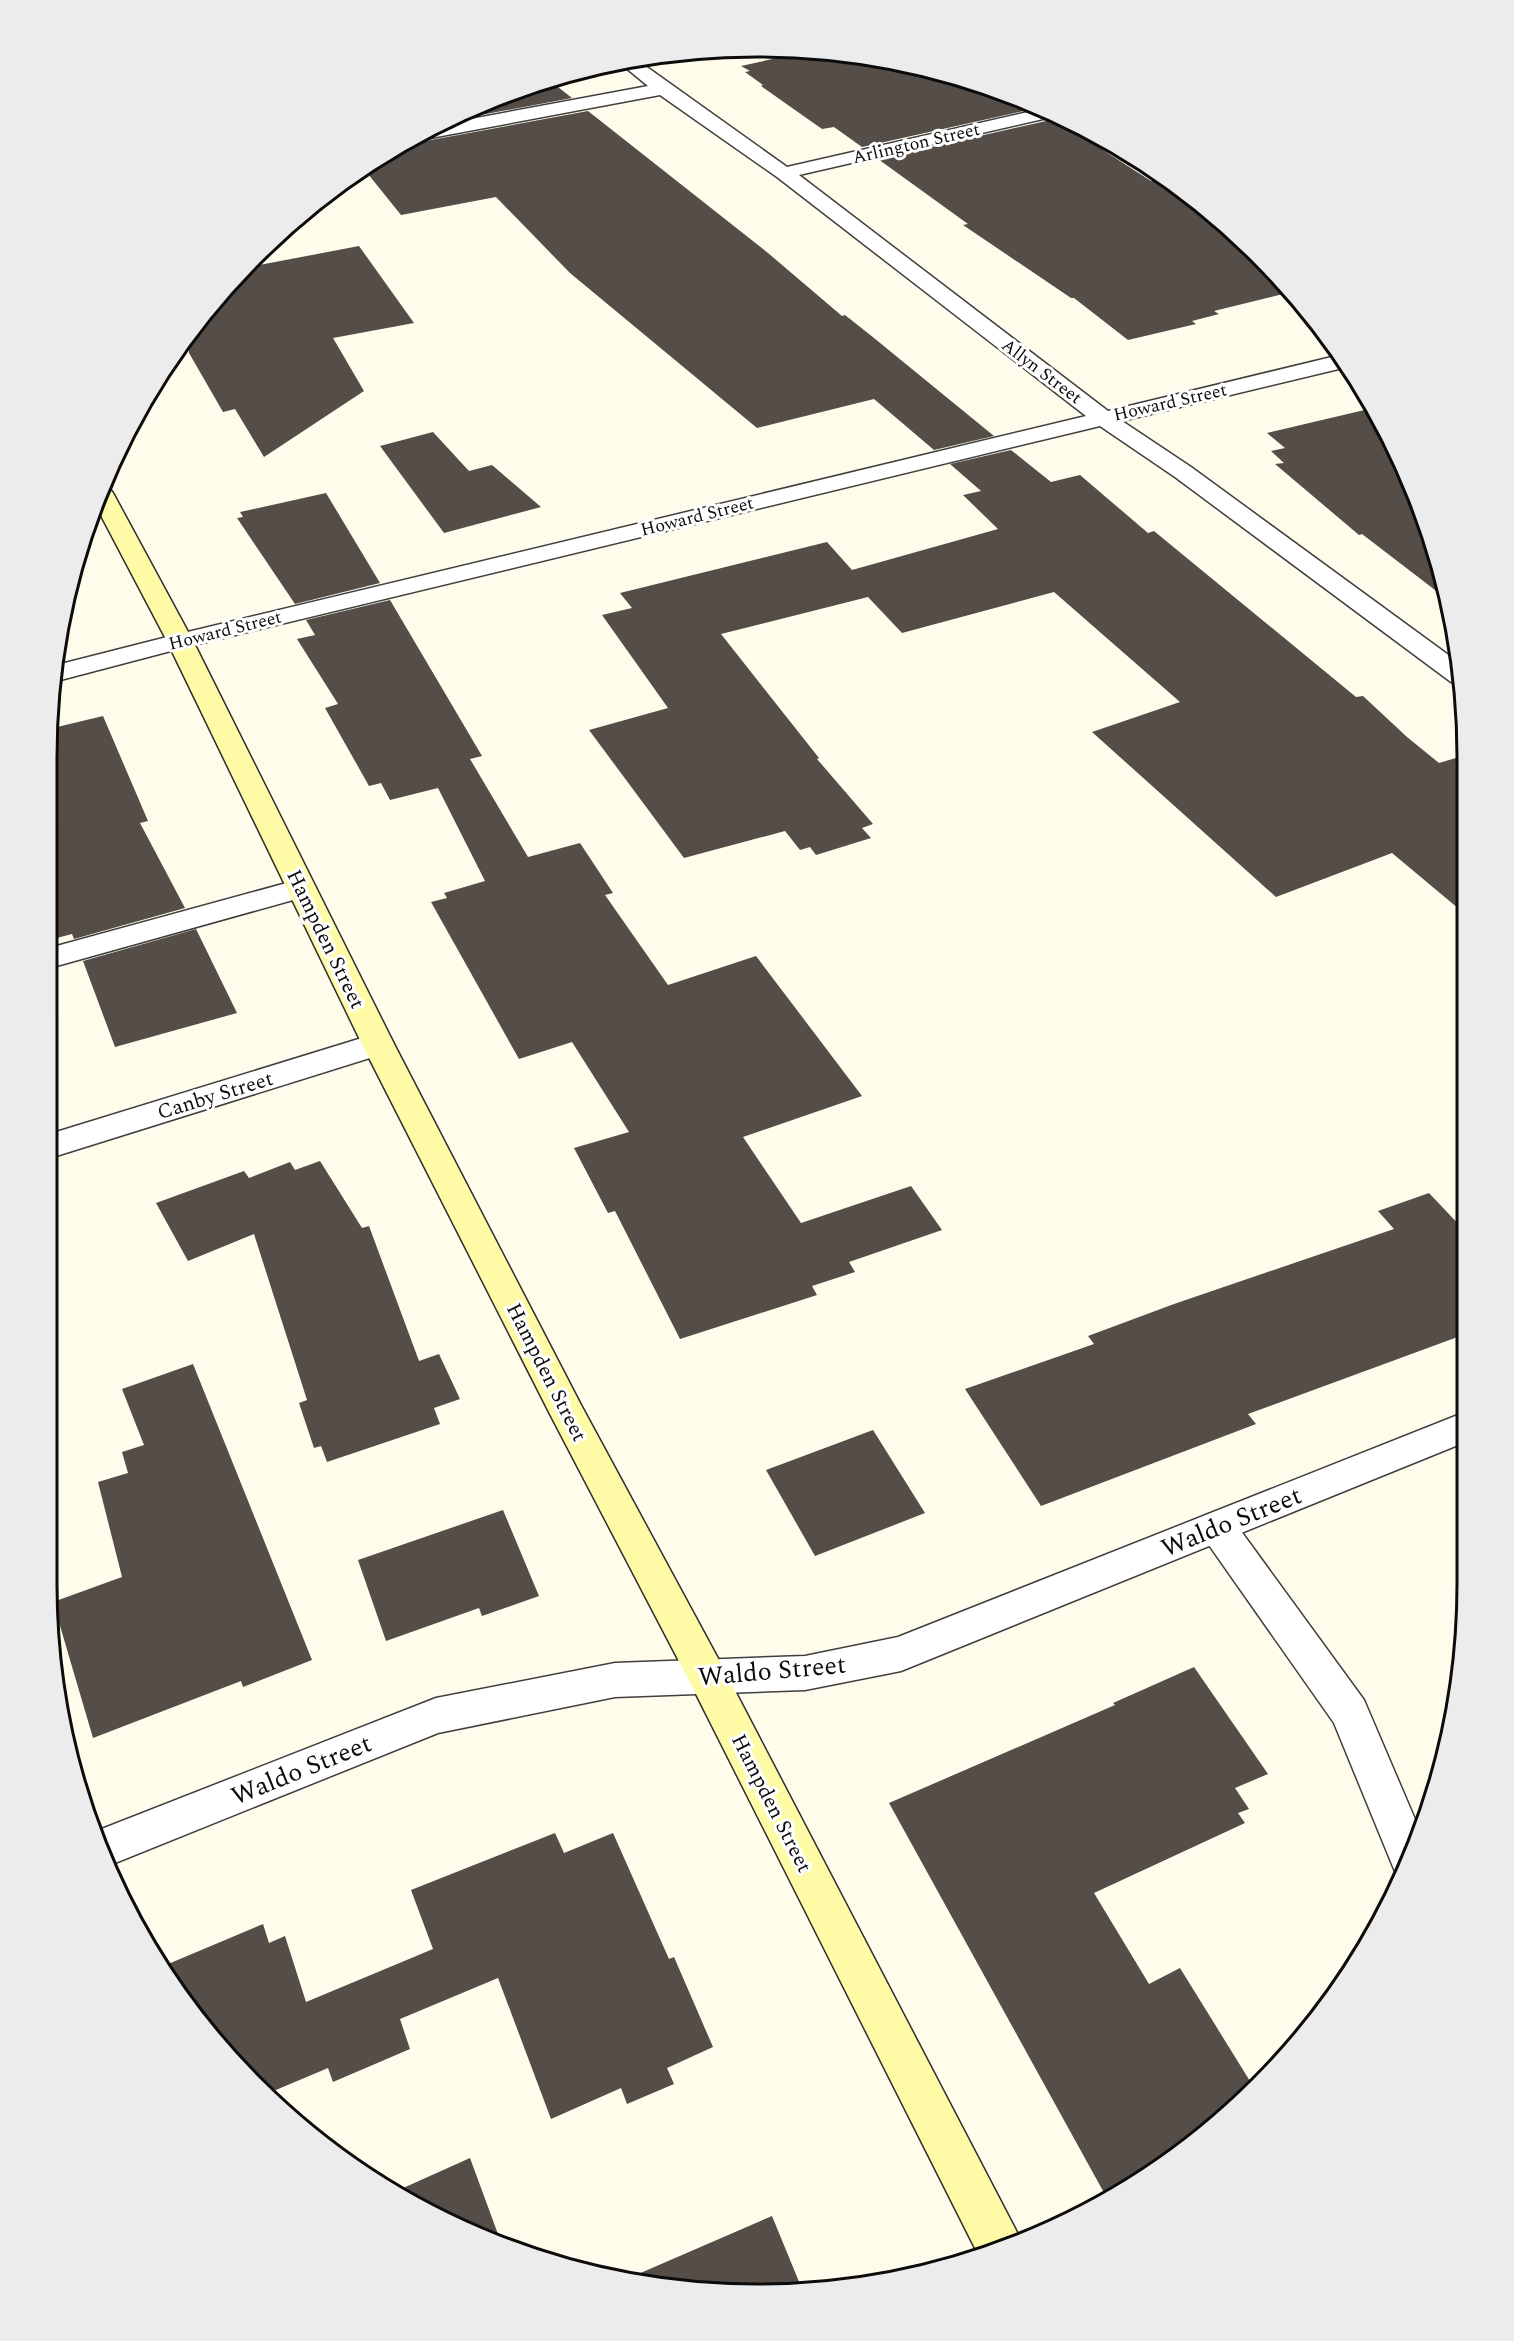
<svg xmlns="http://www.w3.org/2000/svg" width="1514" height="2341" font-family="Spectral,serif">
	<style>
		.building { fill: #554e48 }
		.lines { fill: none; stroke-linecap: round; stroke-linejoin: round }
		.lane-casing { stroke: #3f3f3f; stroke-width: 3 }
		.street-casing { stroke: #3f3f3f; stroke-width: 3 }
		.secondary-casing { stroke: #2e2e2e; stroke-width: 3 }
		.lane { fill: #fff; fill-rule: evenodd }
		.street { fill: #fff; fill-rule: evenodd }
		.secondary { fill: #fffaa6; fill-rule: evenodd }
		.labels { text-anchor: middle; stroke-width: 6; stroke-linejoin: round; paint-order: stroke }
		.far-street-label { font-size: 18px; fill: #0c0c0c; stroke: #fff }
		.street-label { font-size: 21px; fill: #0c0c0c; stroke: #fff }
		.near-street-label { font-size: 26px; fill: #0c0c0c; stroke: #fff }
		.rim { fill: none; stroke: #0c0c0c; stroke-width: 3 }
	</style>
	<rect width="100%" height="100%" fill="#fffceb"/>
	<path class="building" d="M809,51L849,53L985,84L1037,108L862,147L834,127L822,129L761,86L763,85L745,72L750,71L741,66Z
		M549,80L572,98L438,123L442,120Z
		M588,111L768,253L842,316L845,315L874,338L994,436L934,450L874,399L757,428L570,273L496,197L401,215L364,169L411,139L420,142Z
		M1055,119L1151,181L1163,178L1225,223L1291,292L1214,311L1219,314L1192,321L1196,324L1128,340L1074,298H1071L963,225L968,224L878,159Z
		M359,246L414,323L333,338L364,391L264,457L235,409L223,412L189,353V338L222,289L244,268Z
		M1373,408L1394,443L1443,573L1448,600L1362,534L1359,535L1275,464L1284,463L1271,451L1285,448L1267,433Z
		M433,432L469,471L492,465L541,507L444,533L380,446Z
		M1011,450L1051,482L1080,475L1148,533L1154,531L1356,697L1363,696L1407,737L1439,763L1466,755L1465,914L1392,853L1276,897L1092,732L1180,702L1054,592L902,633L868,597L721,634L819,758L817,759L873,824L862,828L871,838L816,855L810,847L800,850L785,831L684,858L589,730L668,708L602,615L632,608L620,593L827,542L852,570L998,529L963,495L981,491L950,464Z
		M326,493L380,583L295,604L237,518L243,517L240,512Z
		M390,600L482,756L470,759L528,857L580,843L613,893L605,895L668,985L756,956L862,1096L743,1137L801,1223L911,1186L942,1230L849,1262L855,1272L812,1286L817,1295L680,1339L615,1211L608,1213L574,1148L629,1132L572,1042L519,1059L431,902L447,898L444,893L485,881L438,788L390,800L381,783L369,786L325,708L338,704L297,639L315,635L306,620Z
		M103,716L148,821L140,823L185,908L74,939L72,934L53,939V728Z
		M196,929L237,1013L115,1047L83,961Z
		M320,1161L362,1228L369,1226L419,1361L439,1354L460,1399L434,1408L440,1424L327,1462L321,1446L314,1448L299,1403L307,1400L254,1234L188,1261L156,1203L244,1171L249,1178L290,1162L295,1170Z
		M1429,1193L1464,1230L1463,1335L1248,1414L1256,1424L1041,1506L965,1389L1094,1344L1088,1336L1174,1304L1394,1229L1378,1211Z
		M193,1364L312,1660L243,1687L241,1681L93,1738L53,1602L122,1577L98,1482L128,1473L122,1452L144,1445L122,1389Z
		M873,1430L925,1513L815,1556L766,1470Z
		M503,1510L539,1596L482,1616L479,1608L386,1641L358,1560Z
		M1194,1667L1268,1774L1235,1788L1249,1809L1238,1813L1245,1823L1094,1893L1149,1984L1180,1968L1253,2086L1151,2175L1108,2200L889,1803L1115,1705L1113,1703Z
		M555,1833L564,1853L613,1833L669,1959L674,1957L713,2047L667,2068L674,2084L627,2104L621,2088L551,2119L498,1978L400,2019L410,2049L333,2082L328,2068L264,2095L254,2086L166,1979L161,1967L263,1924L269,1943L285,1936L306,2002L433,1949L411,1890Z
		M470,2158L502,2245L392,2193Z
		M772,2216L802,2289L757,2294L622,2281Z"/>
	<g class="lines">
		<defs>
			<path id="lane" d="M301,879L311,881L316,888L311,895L53,967V947Z
				M1217,1511L1230,1516L1364,1700L1420,1831L1413,1856L1403,1877L1396,1874L1334,1723L1204,1538L1198,1527L1204,1516Z"/>
			<path id="street" d="M637,60L787,167L1041,109L1056,116L799,175L1108,411L1340,355L1347,367L1122,421L1191,467L1458,662L1461,683L1451,682L1175,477L1100,426L186,647L53,682V666L171,636L1086,416L777,177L660,95L420,140L413,138L433,126L648,86L620,63Z
				M378,1033L389,1036L394,1044L389,1052L53,1157V1133Z
				M1463,1413V1443L901,1671L805,1690L615,1697L438,1733L110,1865L94,1832L436,1698L615,1663L805,1656L898,1637Z"/>
			<path id="secondary" d="M103,486L109,488L113,493L193,641L394,1044L581,1405L721,1664L1021,2240L979,2256L693,1688L550,1414L362,1044L167,641L96,506Z"/>
		</defs>
		<use href="#lane" class="lane-casing"/>
		<use href="#street" class="street-casing"/>
		<use href="#secondary" class="secondary-casing"/>
		<use href="#lane" class="lane"/>
		<use href="#street" class="street"/>
		<use href="#secondary" class="secondary"/>
	</g>
	<g class="labels">
		<g class="far-street-label">
			<text transform="translate(916 143) rotate(-13)" y="6">Arlington Street</text>
			<text transform="translate(1042 371) rotate(37)" y="6">Allyn Street</text>
			<text transform="translate(1170 402) rotate(-13)" y="6">Howard Street</text>
			<text transform="translate(697 516) rotate(-14)" y="6">Howard Street</text>
			<text transform="translate(225 630) rotate(-14)" y="6">Howard Street</text>
		</g>
		<g class="street-label">
			<text transform="translate(326 939) rotate(64)" y="7">Hampden Street</text>
			<text transform="translate(215 1095) rotate(-17)" y="7">Canby Street</text>
			<text transform="translate(547 1372) rotate(63)" y="7">Hampden Street</text>
			<text transform="translate(772 1803) rotate(63)" y="7">Hampden Street</text>
		</g>
		<g class="near-street-label">
			<text transform="translate(1231 1521) rotate(-22)" y="9">Waldo Street</text>
			<text transform="translate(772 1670) rotate(-5)" y="9">Waldo Street</text>
			<text transform="translate(301 1769) rotate(-22)" y="9">Waldo Street</text>
		</g>
	</g>
	<path d="M0 0H1514V2341H0ZM757 57H757A700 700 0 0 1 1457 757V1584A700 700 0 0 1 757 2284H757A700 700 0 0 1 57 1584V757A700 700 0 0 1 757 57Z" fill="#ececec" fill-rule="evenodd"/>
	<path class="rim" d="M757 57H757A700 700 0 0 1 1457 757V1584A700 700 0 0 1 757 2284H757A700 700 0 0 1 57 1584V757A700 700 0 0 1 757 57Z"/>
</svg>
